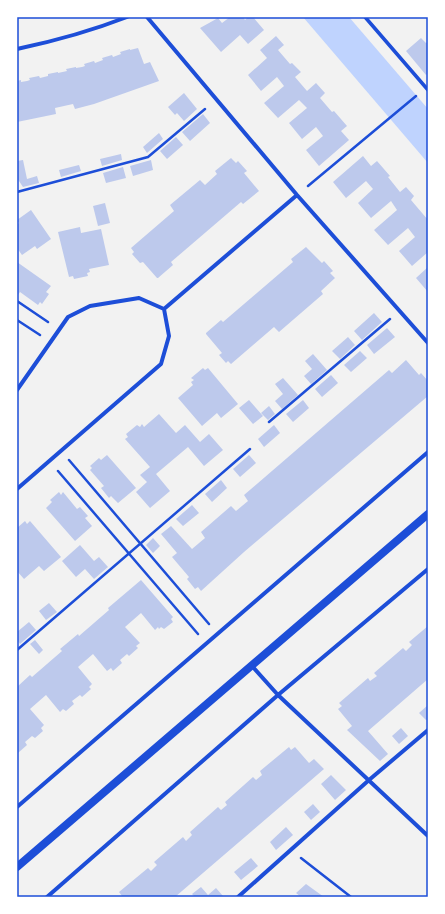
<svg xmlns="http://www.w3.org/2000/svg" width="445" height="914" font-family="'Asap Condensed',sans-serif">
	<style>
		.water { fill: #bfd3fe }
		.building { fill: #bdc9ec }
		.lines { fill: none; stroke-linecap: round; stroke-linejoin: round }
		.path { stroke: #1d4ed8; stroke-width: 2.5 }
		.pedestrian { stroke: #1d4ed8; stroke-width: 3.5 }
		.minor { stroke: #1d4ed8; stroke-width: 4 }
		.secondary { stroke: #1d4ed8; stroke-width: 8 }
		.neatline { fill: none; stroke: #1d4ed8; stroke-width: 1.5 }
	</style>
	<rect width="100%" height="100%" fill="#f2f2f2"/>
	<path class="water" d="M303,17H349L428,109V163Z"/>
	<path class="building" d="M230,17H243L245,20L248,17H253L264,30L248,44L240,35L221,52L200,28L218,18L222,23Z
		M276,36L284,45L278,50L290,64L292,63L301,72L295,77L307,91L316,83L325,93L320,98L332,112L334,111L347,126L341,131L349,140L319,166L306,150L323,136L316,127L302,139L289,123L307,108L299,100L278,118L264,103L284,86L277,77L261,91L248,75L267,58L260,50Z
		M421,38L426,43L428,42V73L426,75L406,51Z
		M138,48L144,64L150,62L159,81L94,104L75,109L73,104L55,108L56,114L17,122V81L21,80V82L27,81L30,80L29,78L39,76L40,78L48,76V74L58,72V73L67,71L66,69L76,67V68L82,67L85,66L84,64L94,61L95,63L103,60L102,58L112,55L113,57L121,54L120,52L130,49V50Z
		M184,93L197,109L184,121L177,113L175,115L168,107Z
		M203,114L210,123L190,141L182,132Z
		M159,133L163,139L147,153L143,147Z
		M176,137L183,145L167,159L160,151Z
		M121,154L122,160L102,166L100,159Z
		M363,156L371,166L377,161L390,176L388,177L400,192L406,187L414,196L411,200L428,220V252L412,266L399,251L415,237L408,228L388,245L374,230L397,210L391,201L371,218L358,203L373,189L366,181L346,198L333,182Z
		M231,158L236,163L238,161L247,171L244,173L259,191L243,204L241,202L171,262L173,265L158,278H157L143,262L140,263L132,254L134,252L131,248L174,211L170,205L200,180L205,185L217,174L215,171Z
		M23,160L27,179L37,176L39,183L23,187L17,178V161Z
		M151,160L153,170L133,176L130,166Z
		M79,165L81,171L61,177L59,170Z
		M123,167L126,178L106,183L103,173Z
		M105,203L110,223L98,226L93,206Z
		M31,210L51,239L37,249L35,246L22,255L17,248V225L19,223L17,220Z
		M80,227L81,233L101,229L109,265L89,269L90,272L87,273L88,276L74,279L73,276L69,277L58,232Z
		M306,247L322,263L324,261L333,271L330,273L335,278L321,291L323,294L279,332L274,327L231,364L228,361L226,363L219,355L222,353L206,334V333L221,320L223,322L293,262L291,259Z
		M17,262L51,286L46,292L49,294L42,304L40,302L38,305L20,292L18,295L17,294Z
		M428,267V292L416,278Z
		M374,313L382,322L362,340L354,331Z
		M387,328L395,337L374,354L367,345Z
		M348,337L355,345L340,359L332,351Z
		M360,351L367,358L351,372L344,365Z
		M313,354L327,370L311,384L304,376L312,369L305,361Z
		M406,360L419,375L421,373L428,381V396L244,552L201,591L198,587L195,589L187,579L189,577L172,557L177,553L161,534L171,526L192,549L205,538L201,532L231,506L236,511L248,501L244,495L389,370L392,373Z
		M203,368L205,370L208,368L238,404L221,418L217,413L202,426L178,398L193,385L191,382L194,380L191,378Z
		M331,375L338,383L322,397L315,389Z
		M283,378L298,395L282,409L275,401L283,394L275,384Z
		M249,400L263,416L253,424L239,408Z
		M303,400L309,408L293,422L286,414Z
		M269,406L275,414L268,420L261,413Z
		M159,414L176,433L185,425L200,442L209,434L223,450L204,466L188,447L156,474L170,491L150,508L136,492L147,482L140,475L150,467L125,439L128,437L126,434L137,425L140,427L142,424L144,427Z
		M274,425L280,433L264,447L258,439Z
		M107,455L136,488L118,503L111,496L109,498L101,488L104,486L90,470L92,468L90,466L99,458L101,460Z
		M249,455L256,463L240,477L233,469Z
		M221,480L227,488L212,502L205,494Z
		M59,492L61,495L63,492L77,509L80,507L88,516L85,518L92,526L75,541L46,508L52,502L50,500Z
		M192,505L199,513L183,526L176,519Z
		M25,521L27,524L30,521L61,557L44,571L39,566L24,579L17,571V528Z
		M153,538L160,546L153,553L146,545Z
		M80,545L94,561L99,557L108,567L94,579L85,569L76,577L62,561Z
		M141,580L173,617L171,619L173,622L164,629L161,627L159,629L158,627L155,630L141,613L125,627L140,643L136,646L138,648L129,656L127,654L120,660L122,663L113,671L111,668L107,671L93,654L78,667L92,684L89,687L91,689L82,697L80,695L72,701L74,704L66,711L63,709L60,712L46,695L30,709L44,725L41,728L43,731L35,738L32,736L25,742L27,745L18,753L17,687L30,675L32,677L62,651L60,649L78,634L79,636L109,610L108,608Z
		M49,603L57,612L46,620L39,611Z
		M29,622L36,630L20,644L17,640V632Z
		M428,626V679L368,731L388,754L380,761L347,730L352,726L338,709L342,706L339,703L368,678L370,681L377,676L374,673L403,648L406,651L412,645L409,642Z
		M35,640L43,650L39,654L30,644Z
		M428,705V719L426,720L419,713Z
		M401,728L408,736L399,744L392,736Z
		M289,747L291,750L295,747L309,763L314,759L324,769L175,897H120L122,896L119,892L148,868L151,871L157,865L154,862L183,837L186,841L192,835L190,832L218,807L221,810L227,805L225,802L253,777L256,780L262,775L260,771Z
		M331,775L346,790L335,800L321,784Z
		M313,804L320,812L311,820L304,812Z
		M286,827L293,835L276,850L270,842Z
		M251,858L258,866L241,880L234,872Z
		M306,884L324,897H301L296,893Z
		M201,887L208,895L216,888L223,896L195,897L192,894Z"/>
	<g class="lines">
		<path class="path" d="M308,186L416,96
			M17,192L148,157L205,109
			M17,301L48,322
			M17,320L40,335
			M269,422L390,319
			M69,460L209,624
			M58,471L198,634
			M17,650L250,449
			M301,858L351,897"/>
		<path class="pedestrian" d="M365,17L428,90"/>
		<path class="minor" d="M147,17L297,195L428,343
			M17,49C55,41 91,31 127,17
			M164,309L297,195
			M17,390L68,317L90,306L139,298L164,309
			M17,489L161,364L169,336L164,309
			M252,666L278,695L428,836
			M17,807L428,452
			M47,897L278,695L428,569
			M238,897L369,780L428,730"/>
		<path class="secondary" d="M17,867L428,514"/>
	</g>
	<rect width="445" height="914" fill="none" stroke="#ffffff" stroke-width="36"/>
	<rect x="18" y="18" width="409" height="878" class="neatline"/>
</svg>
